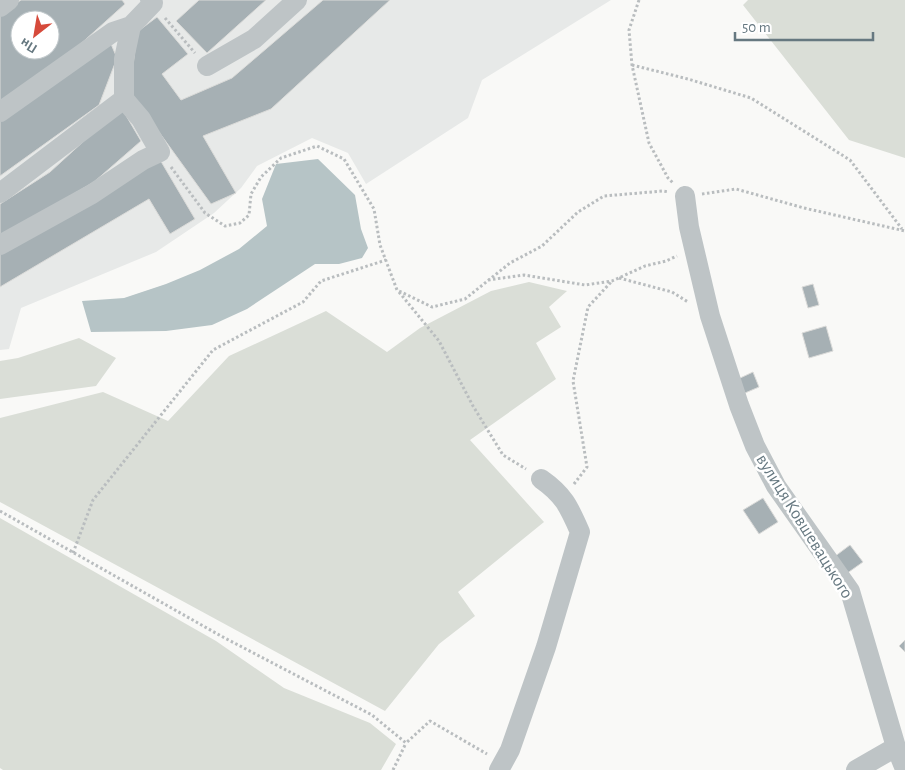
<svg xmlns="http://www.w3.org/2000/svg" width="905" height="770" font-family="'Alegreya Sans',sans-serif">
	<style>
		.built { fill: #e7e9e8; fill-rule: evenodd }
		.green { fill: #daded7 }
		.water { fill: #b6c4c6 }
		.building { fill: #a6b0b4; stroke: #dbdbd9; fill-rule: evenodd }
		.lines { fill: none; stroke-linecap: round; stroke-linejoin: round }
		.path { stroke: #b9bdbf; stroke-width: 3; stroke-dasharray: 2.5 2.5; stroke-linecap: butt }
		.minor { stroke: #bec4c6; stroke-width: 20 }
		.labels { text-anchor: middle; stroke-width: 5; stroke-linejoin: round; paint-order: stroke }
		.street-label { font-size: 18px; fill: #667880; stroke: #fff }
	</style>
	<rect width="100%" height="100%" fill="#f9f9f7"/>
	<path class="built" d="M0,0H611L482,80L468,118L366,184L348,153L312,138L257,166L241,188L214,213L156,252L21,308L9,349L0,350ZM20,20H50V50H20Z"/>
	<path class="green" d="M748,0H905V158L849,140L743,5Z
		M529,282L567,291L549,307L561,327L536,343L556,379L470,440L544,522L458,592L475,616L439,644L385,711L0,502V418L103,392L168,421L229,356L326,311L387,352L420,328L491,291Z
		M79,338L116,358L96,386L0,399V361L18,358Z
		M0,518L216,641L284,688L370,723L396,744L381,770H3L0,768Z"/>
	<path class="water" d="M318,159L355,195L361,229L368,248L362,258L339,264H315L247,309L212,325L166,331L91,332L82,301L124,298L166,284L200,270L239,249L267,226L262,199L276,164Z"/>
	<path class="building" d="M21,0H122L125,4L65,58L0,103V14ZM20,20H50V50H20Z
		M199,0H266L207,53L176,21Z
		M323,0H390L271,109L203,136L236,193L211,204L130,92L137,32L157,17L188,54L162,74L181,100L232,78Z
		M111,44L117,58L99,105L0,176V121Z
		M121,107L141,141L94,182L0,237V204L50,172Z
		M159,158L195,219L170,234L149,199L0,287V252Z
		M813,284L819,305L808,308L802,287Z
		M826,326L833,351L809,358L802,333Z
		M753,372L759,387L745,393L738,379Z
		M763,498L778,522L759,534L743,510Z
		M850,545L863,562L846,574L834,557Z
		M905,640V652L899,646Z"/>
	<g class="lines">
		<path class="path" d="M639,0L629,30L632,65L649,143L668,178L673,183
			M165,18L195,53
			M632,65L688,79L751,98L850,160L902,229
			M171,167L205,213L225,226L240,223L249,215L251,194L261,177L281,158L317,146L344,159L374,209L380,245L397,290L432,307L465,299L510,263L542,246L578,212L604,196L663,191L669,192
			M702,194L736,189L804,208L905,231
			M619,278L672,292L688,302
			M488,280L524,275L585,285L612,281L645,266L666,261L677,256
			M399,292L439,341L473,406L503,455L526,469
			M574,484L587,467L573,381L588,307L612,281
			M0,511L221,636L372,715L406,743L430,721L487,754
			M73,553L93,500L213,350L303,302L321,281L386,260
			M393,770L406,743"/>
		<path class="minor" d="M0,7L9,0
			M207,66L254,39L297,0
			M0,112L113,32L131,26
			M0,193L124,99
			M685,196L689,227L710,316L739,405L755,446L776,486L850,591L896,747L905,769
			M0,245L92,194L143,160L160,152L141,119L124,99V59L131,26L153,3L150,0
			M499,770L510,750L546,647L580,532C569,507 564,495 541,479
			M856,770L896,747"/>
	</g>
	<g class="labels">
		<g class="street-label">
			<text transform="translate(805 526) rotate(58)" y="6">вулиця Ковшевацького</text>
		</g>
	</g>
	<g transform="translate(35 35) rotate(211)"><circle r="24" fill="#ffffff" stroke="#c2c9cc"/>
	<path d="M0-4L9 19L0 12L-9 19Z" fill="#d64a3b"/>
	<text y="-8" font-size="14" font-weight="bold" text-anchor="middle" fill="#667880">Пн</text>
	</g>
	<path d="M735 32v8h138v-8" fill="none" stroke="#667880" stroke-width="2.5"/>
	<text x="742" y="32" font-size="15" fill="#667880" stroke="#ffffff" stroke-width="4" paint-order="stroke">50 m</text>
</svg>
